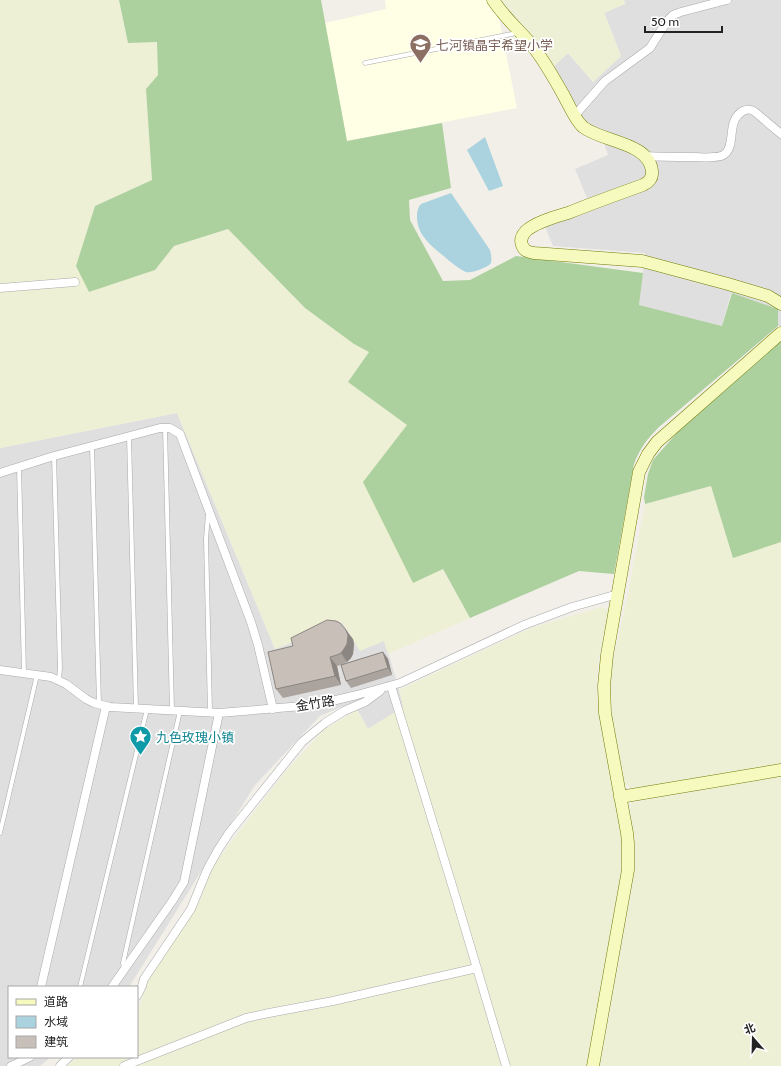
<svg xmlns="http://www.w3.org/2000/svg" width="781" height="1066" font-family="Cabin,'Noto Sans SC',sans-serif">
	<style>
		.residential { fill: #e0dfdf }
		.education { fill: #ffffe5 }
		.farmland { fill: #eef0d5 }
		.forest { fill: #add19e }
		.water { fill: #aad3df }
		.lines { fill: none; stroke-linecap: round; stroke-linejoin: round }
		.lane-casing { stroke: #a9a9a9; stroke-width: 5 }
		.street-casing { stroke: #a9a9a9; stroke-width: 9 }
		.secondary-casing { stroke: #707d05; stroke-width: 13 }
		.lane { stroke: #fff; stroke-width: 4 }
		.street { stroke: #fff; stroke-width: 8 }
		.secondary { stroke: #f7fabf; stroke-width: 12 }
		.wall { fill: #aba49e }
		.shaded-wall { fill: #8b8681 }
		.building { fill: #c7bfb8; stroke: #8b8681 }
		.labels { text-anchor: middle; stroke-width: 3.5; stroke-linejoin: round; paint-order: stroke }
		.education-label { font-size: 13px; fill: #785e54; stroke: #fff; text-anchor: start }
		.street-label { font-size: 13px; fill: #222; stroke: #fff }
		.culture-label { font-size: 13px; fill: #0d838f; stroke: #fff; text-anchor: start }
	</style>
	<rect width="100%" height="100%" fill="#f2efe9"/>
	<path class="residential" d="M624,0H781V327L778,326V309L731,293L722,326L639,305L645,253L553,246L541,217L587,198L575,169L608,155L604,143L575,127L552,68L568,53L593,82L621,56L604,12L625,4Z
		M177,413L275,649L342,622L385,641L404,707L368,729L353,702L320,716L255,785L129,987H9V1057H51L40,1066H0V448Z"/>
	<path class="education" d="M385,0H487L499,19L517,108L347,141L325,23L386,9Z"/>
	<path class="farmland" d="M0,0H119L128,43L157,41L158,75L146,89L152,180L95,206L155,270L174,246L228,229L305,308L354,344L369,352L348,382L407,425L412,582L442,569L470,618L388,654L384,641L360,651L342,622L275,649L177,413L0,448Z
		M501,0H624L625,4L604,13L621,56L593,82L568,53L552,68L534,38Z
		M712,486L733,557L781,542V765L637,790L623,784L612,718L611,703V677L612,665L628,594L645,504Z
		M601,607L613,611L603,637L600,650L597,678V692L600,724L622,834V866L587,1066H68L76,1057H137V1008L140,1006L147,981L199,903L213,866L285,772L325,729L357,710L368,729L403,707L399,690L531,628Z
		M781,776V1066H600L632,888L634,868V844L630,803Z"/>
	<path class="forest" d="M119,0H321L347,141L442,123L451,188L409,200L410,220L443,281L470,280L516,256L643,273L639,305L722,326L732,293L778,309V326L659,427C647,439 640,448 634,464L614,574L579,571L470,618L443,569L413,583L363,482L407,425L348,382L369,352L354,344L305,308L228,229L174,246L155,270L89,292L76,266L95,206L152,180L146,89L158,75L157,42L128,43Z
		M781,338V542L733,558L711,486L645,504L644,497L648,474L653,460L682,427Z"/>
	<path class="water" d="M485,137L503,186L489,191L467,150Z
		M451,193L490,250C491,254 492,259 491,263C489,267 470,274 466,272C459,269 452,263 446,258C433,247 418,237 417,218C417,213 417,209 421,204Z"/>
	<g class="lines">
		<defs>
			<path id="lane" d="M365,63L517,33
				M165,428L172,710
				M129,437L136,708
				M92,447L99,704
				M54,456L60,668L59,680
				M19,467L24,673
				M208,514L206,539L210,712
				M0,833L37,675
				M124,968L123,963L180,711
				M80,987L147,709"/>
			<path id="street" d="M575,115L605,81L650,48L667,21L673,15L681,12L727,0
				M646,156C662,157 677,157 693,157C700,157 707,158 714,157C719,157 723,156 726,153C736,142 726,121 743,111C748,109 751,109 755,112L781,134
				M0,288L75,282
				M0,473L54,456L160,428H170L180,434L251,622L258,645L273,709
				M0,670L51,677L66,684L86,699L94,703L110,707L219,713L315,705L357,695L400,683L524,625L572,607L618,594
				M391,686L456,898L506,1066
				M41,987L106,706
				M112,987L173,900L184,882L219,713
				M137,996L142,986L144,979L191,909L202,882L208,868L218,850L229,833L302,742L325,723L344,711L365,702L380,691
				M11,1066L30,1057
				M60,1066L69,1057
				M124,1066L246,1018L269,1013L333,1001L477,968"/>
			<path id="secondary" d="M493,0C504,17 518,29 531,44C544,60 554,78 564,96C569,105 575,120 583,127C602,142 649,142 652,171C653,178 649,182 643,185C618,194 593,203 568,213C555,217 536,222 526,231C522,235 520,240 522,245C524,251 528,252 534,253L642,261L728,284L768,296L781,304
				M620,797L781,770
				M593,1066L628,870V843L627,833L605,713L604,686L607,655L639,472L648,454L657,442L781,333"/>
		</defs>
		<use href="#lane" class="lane-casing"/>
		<use href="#street" class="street-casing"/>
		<use href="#secondary" class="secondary-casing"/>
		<use href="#lane" class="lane"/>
		<use href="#street" class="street"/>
		<use href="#secondary" class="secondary"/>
	</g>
	<path class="wall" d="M353,639L354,644L353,654L351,658L347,662L343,664L383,652L388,659L392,675L351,688L346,681L341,665L337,666L341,685L283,698L276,689Z"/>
	<path class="shaded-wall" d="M346,630L353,639L354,644L353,654L351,658L347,662L341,653Z
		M383,652L388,659L392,675L388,668Z
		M330,657L337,666L341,685L335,676Z"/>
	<path class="building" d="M327,620L336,621L340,623L346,630L348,635L347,644L344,649L341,653L337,655L330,657L335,676L276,689L268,652L293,646L291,638Z
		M383,652L388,668L346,681L341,665Z"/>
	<defs>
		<symbol id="school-pin" viewBox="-11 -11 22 30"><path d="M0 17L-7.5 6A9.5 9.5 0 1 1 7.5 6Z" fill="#8d6e63" stroke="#fff"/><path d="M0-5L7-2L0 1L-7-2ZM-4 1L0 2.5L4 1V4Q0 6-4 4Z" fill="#fff"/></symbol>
		<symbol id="sight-pin" viewBox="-11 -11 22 30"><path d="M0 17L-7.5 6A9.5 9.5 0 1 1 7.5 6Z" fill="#0f9aa8" stroke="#fff"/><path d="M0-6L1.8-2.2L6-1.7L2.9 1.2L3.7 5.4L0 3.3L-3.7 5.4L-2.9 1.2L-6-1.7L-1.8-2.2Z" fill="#fff"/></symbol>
	</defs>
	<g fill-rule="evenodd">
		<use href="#school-pin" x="408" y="32" width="25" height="34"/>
		<use href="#sight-pin" x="128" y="724" width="25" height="34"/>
	</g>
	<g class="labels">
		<g class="education-label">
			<text x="436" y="50">七河镇晶宇希望小学</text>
		</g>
		<g class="street-label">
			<text transform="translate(315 703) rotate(-9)" y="5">金竹路</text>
		</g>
		<g class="culture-label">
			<text x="156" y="742">九色玫瑰小镇</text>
		</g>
	</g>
	<rect x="8" y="986" width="130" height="72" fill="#ffffff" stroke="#a7a7a7"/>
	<rect x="16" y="999" width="20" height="6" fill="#f7fabf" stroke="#a7a7a7"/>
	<text x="44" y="1006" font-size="12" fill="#222222">道路</text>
	<rect x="16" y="1016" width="20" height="12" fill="#aad3df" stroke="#a7a7a7"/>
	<text x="44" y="1026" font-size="12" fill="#222222">水域</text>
	<rect x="16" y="1036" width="20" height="12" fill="#c7bfb8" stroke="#a7a7a7"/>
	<text x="44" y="1046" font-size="12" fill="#222222">建筑</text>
	<g transform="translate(753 1038) rotate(340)" stroke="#ffffff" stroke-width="3" paint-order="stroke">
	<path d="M0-3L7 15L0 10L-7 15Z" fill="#222222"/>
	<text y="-6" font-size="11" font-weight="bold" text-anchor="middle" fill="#222222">北</text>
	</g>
	<path d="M645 26v6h77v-6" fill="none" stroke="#222222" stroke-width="2"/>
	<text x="651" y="26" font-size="12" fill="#222222" stroke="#ffffff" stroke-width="3" paint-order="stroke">50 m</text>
</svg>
